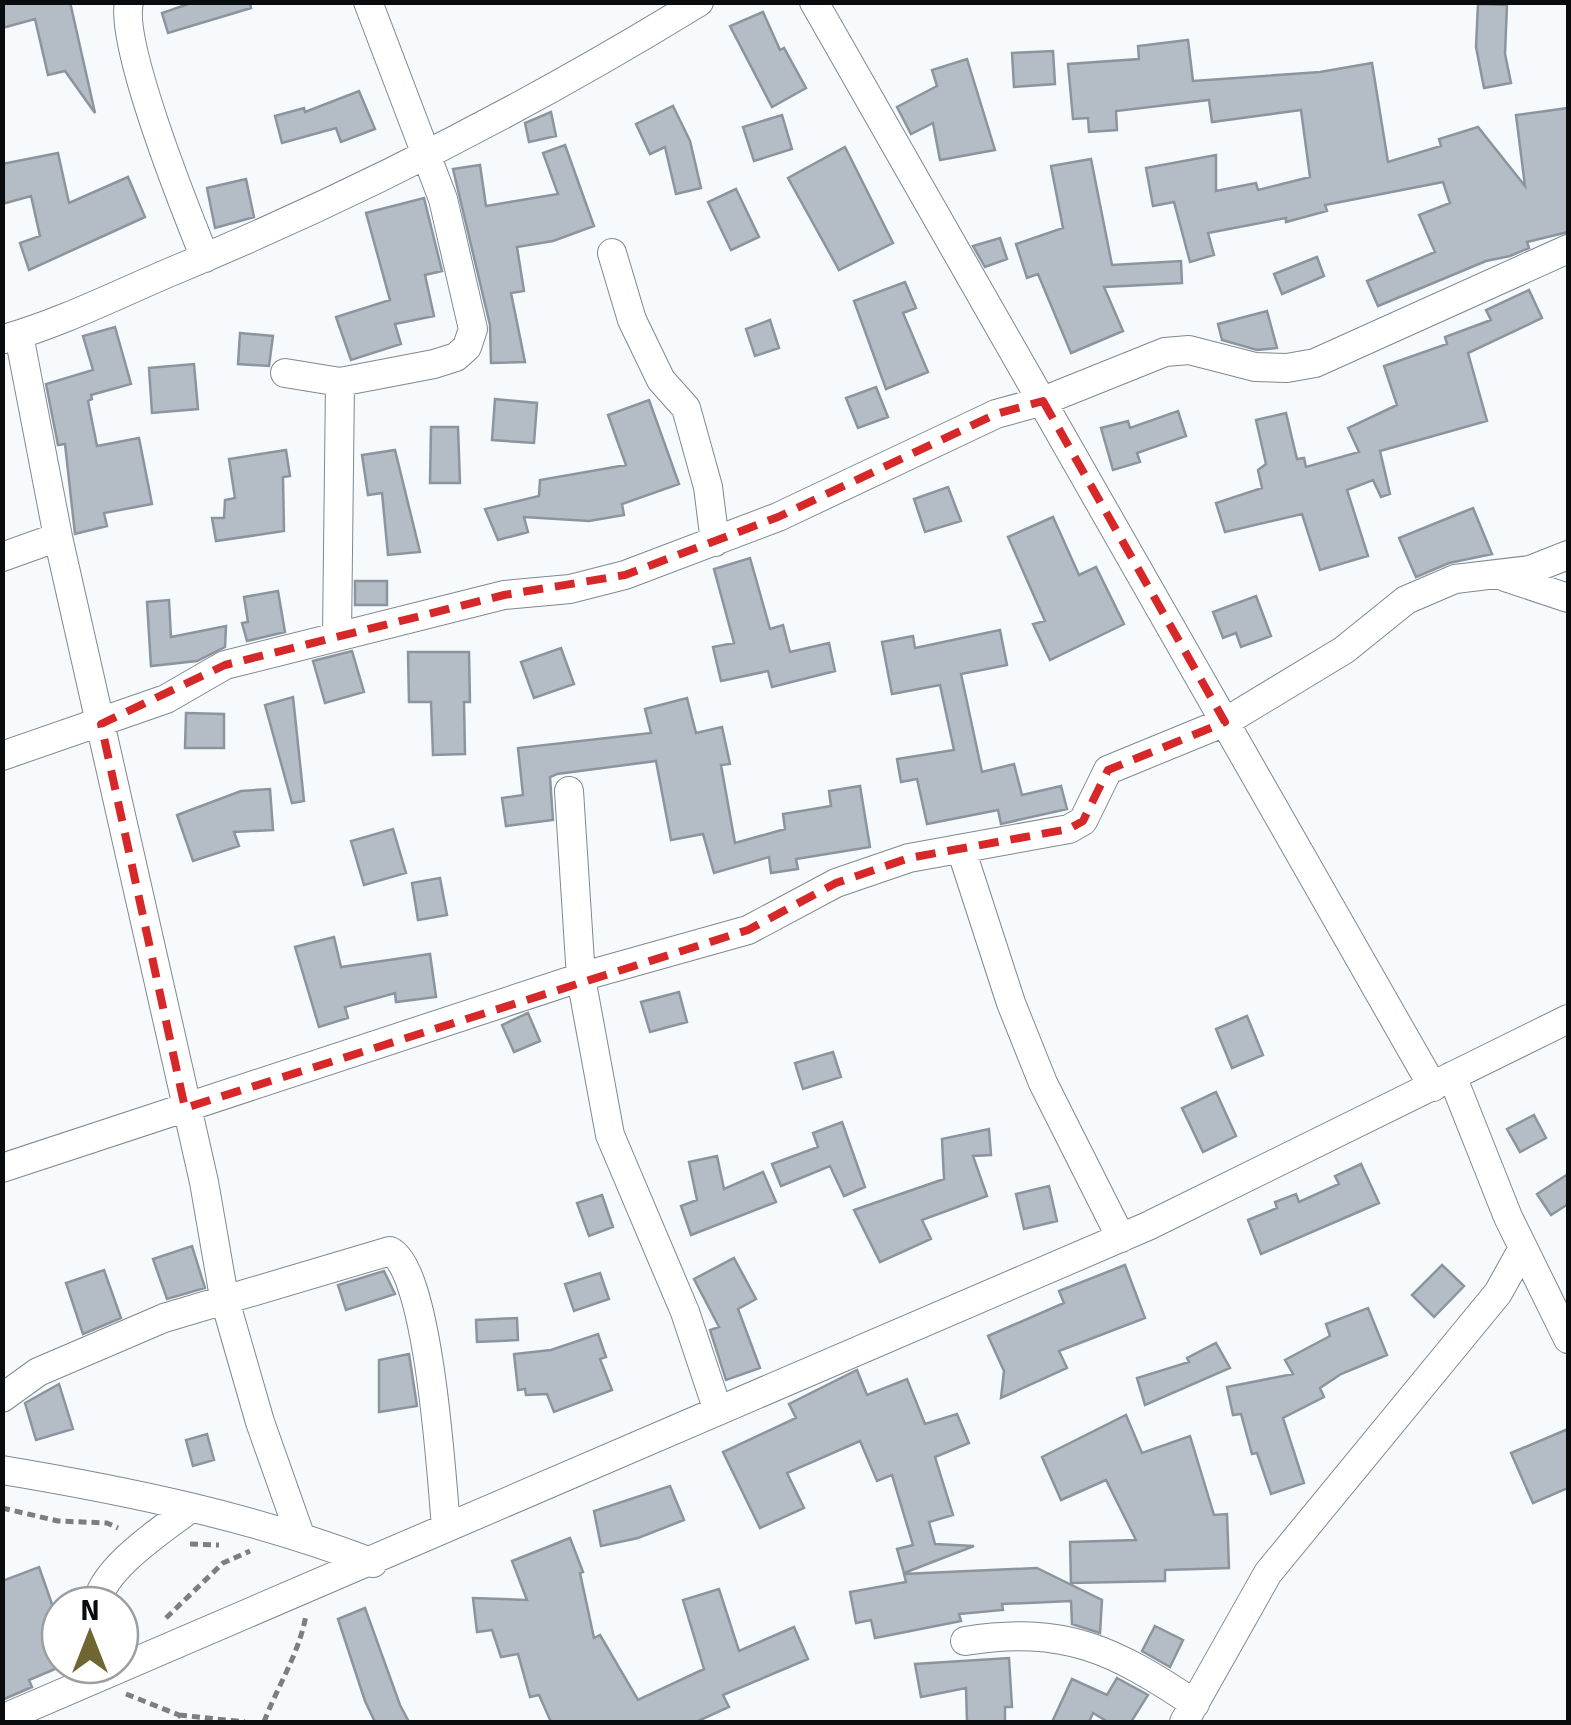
<svg xmlns="http://www.w3.org/2000/svg" width="1571" height="1725" font-family="Signika,sans-serif">
	<style>
		.building { fill: #b4bdc6; stroke: #8c959d; stroke-width: 2.5 }
		.lines { fill: none; stroke-linecap: round; stroke-linejoin: round }
		.street-casing { stroke: #7f8890; stroke-width: 30 }
		.path { stroke: #7b7f82; stroke-width: 5; stroke-dasharray: 8 5; stroke-linecap: butt }
		.street { stroke: #fff; stroke-width: 28 }
		.marked { fill: none; stroke: #d62828; stroke-width: 8; stroke-dasharray: 20 12; stroke-linejoin: round }
	</style>
	<rect width="100%" height="100%" fill="#f6fafd"/>
	<path class="building" d="M2,2H70L95,113L65,71L48,75L35,19L2,28Z
		M194,2H250L251,8L168,33L162,13Z
		M1478,4L1507,5L1505,54L1511,83L1484,88L1476,47Z
		M763,12L780,50L784,48L806,88L772,107L730,26Z
		M1188,40L1193,81L1320,72L1372,63L1388,162L1441,146L1439,139L1478,127L1525,186L1516,115L1568,108V232L1527,242L1529,248L1510,256L1486,261L1378,306L1367,281L1435,252L1419,215L1450,203L1443,182L1325,205L1327,211L1286,222V218L1208,233L1214,255L1190,262L1174,202L1153,206L1146,168L1216,155V191L1256,183L1258,190L1310,177L1301,110L1212,122L1209,100L1116,111L1117,130L1089,132L1088,118L1073,119L1068,64L1139,59L1138,46Z
		M1053,51L1055,84L1014,87L1012,53Z
		M967,59L995,150L940,160L933,123L911,134L897,107L937,86L932,70Z
		M359,91L375,129L341,142L336,128L282,143L275,116L304,108L305,112Z
		M673,106L690,141L701,188L676,194L665,147L650,154L636,124Z
		M551,112L556,136L529,142L525,123Z
		M782,115L792,149L754,161L743,127Z
		M565,145L594,226L553,241L517,247L524,291L511,293L525,362L491,363L490,325L453,169L480,165L486,206L558,194L543,153Z
		M845,147L893,243L839,270L788,178Z
		M58,153L69,203L128,177L145,217L29,270L20,243L40,236L31,196L2,204V164Z
		M1091,159L1112,265L1181,261L1182,283L1104,287L1123,331L1071,353L1038,274L1027,278L1016,244L1063,228L1051,166Z
		M246,179L254,217L215,228L207,188Z
		M736,189L759,237L731,250L708,202Z
		M424,198L442,271L425,275L434,316L395,324L401,344L351,360L336,317L390,300L366,213Z
		M1000,238L1007,259L985,267L973,246Z
		M1317,257L1324,276L1282,294L1274,274Z
		M905,282L916,308L903,313L928,372L886,389L854,301Z
		M1529,290L1542,318L1468,353L1487,421L1380,451L1390,494L1381,497L1373,480L1347,490L1368,556L1320,570L1302,514L1225,532L1216,503L1262,488L1258,470L1266,464L1256,420L1286,413L1297,459L1304,458L1306,467L1359,452L1348,428L1397,405L1384,366L1447,344L1445,337L1491,320L1486,310Z
		M1267,311L1277,348L1257,350L1222,340L1218,324Z
		M770,320L779,348L755,356L746,329Z
		M115,327L131,384L91,395L92,399L88,401L97,446L139,438L152,504L104,513L107,526L75,534L65,444L58,445L46,384L93,370L83,336Z
		M240,333L273,336L269,366L238,364Z
		M194,364L198,409L152,413L149,368Z
		M876,387L888,417L858,428L846,398Z
		M495,399L537,403L534,443L492,440Z
		M649,400L679,484L622,504L624,515L589,521L524,517L528,532L498,540L485,509L539,496L540,480L626,465L608,415Z
		M1178,411L1186,436L1137,453L1140,462L1113,470L1101,428L1128,421L1130,428Z
		M431,427H458L460,483H430Z
		M286,450L290,476L283,477L284,531L216,541L212,518H224L225,500L235,498L229,459Z
		M395,450L420,552L388,555L382,493L368,495L362,455Z
		M948,487L961,521L925,532L914,499Z
		M1473,508L1492,554L1449,563L1416,577L1399,538Z
		M1053,517L1079,575L1096,567L1124,624L1050,660L1033,624L1045,621L1008,537Z
		M750,558L770,629L783,625L790,652L829,643L835,671L772,687L768,671L721,681L713,647L734,643L714,569Z
		M355,581H387V605H355Z
		M278,591L285,632L247,641L242,623L248,622L244,597Z
		M1256,596L1271,636L1241,647L1236,633L1223,638L1213,612Z
		M169,600L171,637L226,626L225,647L197,661L151,666L147,602Z
		M1000,630L1007,665L961,674L982,772L1014,764L1022,795L1061,786L1067,809L1001,824L998,810L927,824L917,779L901,782L897,759L954,750L940,685L892,694L882,642L913,636L915,648Z
		M561,648L574,684L534,698L521,662Z
		M352,651L364,692L325,703L313,661Z
		M408,652H469L470,702H464L465,754L433,755L431,702H409Z
		M293,697L304,801L292,803L265,705Z
		M687,698L696,733L722,727L730,764L721,765L735,843L785,829L783,814L831,806L829,791L860,786L870,847L796,859L798,869L771,873L769,857L714,873L703,834L671,840L656,761L557,774L550,777L553,820L506,826L502,798L523,795L518,748L651,733L645,709Z
		M186,713L224,714V748H185Z
		M270,789L273,830L234,832L239,846L193,861L177,815L241,791Z
		M393,829L406,873L364,885L351,841Z
		M440,878L447,915L418,920L412,883Z
		M334,937L341,967L430,954L436,997L396,1002L395,993L345,1007L348,1018L319,1027L295,947Z
		M679,992L687,1022L650,1032L641,1002Z
		M528,1013L540,1041L514,1052L502,1025Z
		M1247,1016L1263,1055L1232,1068L1216,1029Z
		M833,1052L841,1077L803,1089L795,1063Z
		M1216,1092L1236,1136L1203,1152L1182,1108Z
		M1534,1115L1546,1138L1520,1152L1507,1129Z
		M842,1122L865,1187L844,1196L830,1166L781,1186L772,1164L818,1147L813,1133Z
		M989,1129L991,1155L973,1156L987,1196L922,1220L931,1239L880,1262L854,1210L944,1179L942,1139Z
		M717,1156L724,1189L763,1172L776,1202L691,1235L681,1206L697,1200L689,1162Z
		M1361,1164L1379,1203L1261,1254L1248,1220L1277,1208L1275,1202L1296,1194L1299,1202L1339,1184L1335,1176Z
		M1568,1174V1204L1551,1215L1537,1194Z
		M1049,1186L1057,1221L1024,1229L1016,1194Z
		M602,1195L613,1227L589,1236L577,1203Z
		M192,1246L205,1288L167,1299L153,1259Z
		M734,1258L756,1299L738,1309L760,1368L726,1380L710,1330L719,1327L694,1279Z
		M1125,1265L1145,1318L1059,1351L1067,1368L1001,1398L1004,1371L988,1336L1064,1303L1059,1291Z
		M1442,1265L1464,1286L1434,1317L1412,1295Z
		M104,1270L121,1318L83,1334L66,1283Z
		M384,1271L395,1294L346,1310L338,1285Z
		M600,1273L609,1299L574,1311L565,1284Z
		M1368,1308L1387,1355L1341,1374L1320,1388L1324,1397L1283,1418L1304,1483L1271,1494L1257,1453L1252,1454L1241,1414L1233,1415L1227,1387L1293,1374L1285,1360L1330,1336L1326,1324Z
		M517,1318L518,1340L477,1342L476,1320Z
		M598,1334L606,1357L600,1359L612,1390L554,1412L547,1394L526,1395L525,1389L518,1390L514,1354L551,1350Z
		M1216,1343L1230,1368L1145,1405L1137,1378L1189,1362L1187,1358Z
		M409,1354L417,1406L379,1412V1360Z
		M857,1370L867,1395L907,1379L925,1424L957,1414L969,1443L935,1457L953,1515L929,1522L935,1544L974,1546L904,1573L897,1549L913,1545L892,1475L877,1481L860,1441L787,1473L804,1508L760,1528L723,1452L796,1418L789,1404Z
		M59,1384L73,1429L36,1440L25,1403Z
		M1126,1415L1142,1453L1190,1436L1214,1515L1227,1514L1229,1568L1165,1570V1581L1071,1583L1070,1542L1136,1540L1106,1480L1061,1500L1042,1457Z
		M1568,1429V1488L1533,1503L1511,1453Z
		M207,1434L214,1460L193,1466L186,1440Z
		M670,1486L684,1520L638,1538L601,1546L594,1511Z
		M570,1538L583,1572L580,1573L594,1638L600,1635L638,1700L704,1669L683,1600L719,1589L739,1651L794,1627L808,1659L723,1695L729,1707L696,1722H551L539,1695L530,1697L518,1654L501,1657L492,1630L477,1632L473,1598L527,1600L512,1561Z
		M39,1567L60,1627V1667L29,1680L32,1687L2,1700V1581Z
		M1037,1568L1102,1600L1100,1633L1072,1624L1071,1601L1002,1604L1003,1610L959,1614L961,1621L875,1638L871,1620L856,1623L850,1592L906,1582L904,1574Z
		M365,1608L400,1705L409,1722H375L365,1701L338,1619Z
		M1155,1626L1183,1640L1170,1667L1142,1651Z
		M1009,1658L1012,1707H1005V1722H967L966,1688L921,1697L915,1664Z
		M1117,1678L1148,1695L1131,1722H1108L1093,1713L1089,1722H1052L1072,1679L1107,1695Z"/>
	<g class="lines">
		<defs>
			<path id="street" d="M129,2C119,45 186,211 205,258
				M814,2L1433,1087
				M612,253L632,320L661,380L686,408L708,487L715,542
				M19,335L58,537L204,1182L224,1297L260,1422L300,1535
				M4,339C64,322 122,292 180,268C360,193 533,104 699,2
				M285,373L340,382L434,364L456,357L467,347L473,329L443,199L368,2
				M2,557L58,537
				M1505,577L1568,598
				M337,636L340,382
				M2,756L166,699L225,665L504,595L570,589L625,575L778,517L996,414L1043,401L1165,352L1189,350L1255,367L1287,368L1315,363L1568,249
				M569,791L581,978L610,1135L685,1312L718,1411
				M961,849L1011,1003L1043,1083L1121,1238
				M1452,1076L1508,1217L1568,1339
				M2,1168L591,974L748,930L836,883L909,858L1069,829L1083,821L1108,770L1225,722L1344,650L1406,600L1455,579L1530,570L1568,555
				M2,1398L38,1372L164,1318L390,1251C429,1269 442,1480 446,1528
				M2,1470C128,1491 254,1517 373,1563
				M97,1605C100,1570 164,1528 191,1508
				M965,1641C1065,1625 1114,1650 1195,1704
				M2,1719L1148,1226L1568,1019
				M1184,1722L1268,1573L1498,1293L1523,1248"/>
		</defs>
		<use href="#street" class="street-casing"/>
		<path class="path" d="M2,1508L58,1521L107,1523L118,1528
			M190,1544L219,1545
			M166,1618L223,1563L250,1551
			M126,1694L179,1715L185,1722
			M179,1715L245,1722
			M264,1722C278,1685 299,1654 306,1615"/>
		<use href="#street" class="street"/>
	</g>
	<path class="marked" d="M1043,401L1225,722L1108,770L1083,821L1069,829L909,858L836,883L748,930L185,1108L101,724L225,665L504,595L625,575L778,517L996,414Z"/>
	<rect width="1571" height="1725" fill="none" stroke="#090c0f" stroke-width="10"/>
	<g transform="translate(90 1635)"><circle r="48" fill="#ffffff" stroke="#9d9e9f" stroke-width="2.5"/>
	<path d="M0-8L18 38L0 25L-18 38Z" fill="#6f6633"/>
	<text y="-15" font-size="28" font-weight="bold" text-anchor="middle" fill="#090c0f">N</text>
	</g>
</svg>
